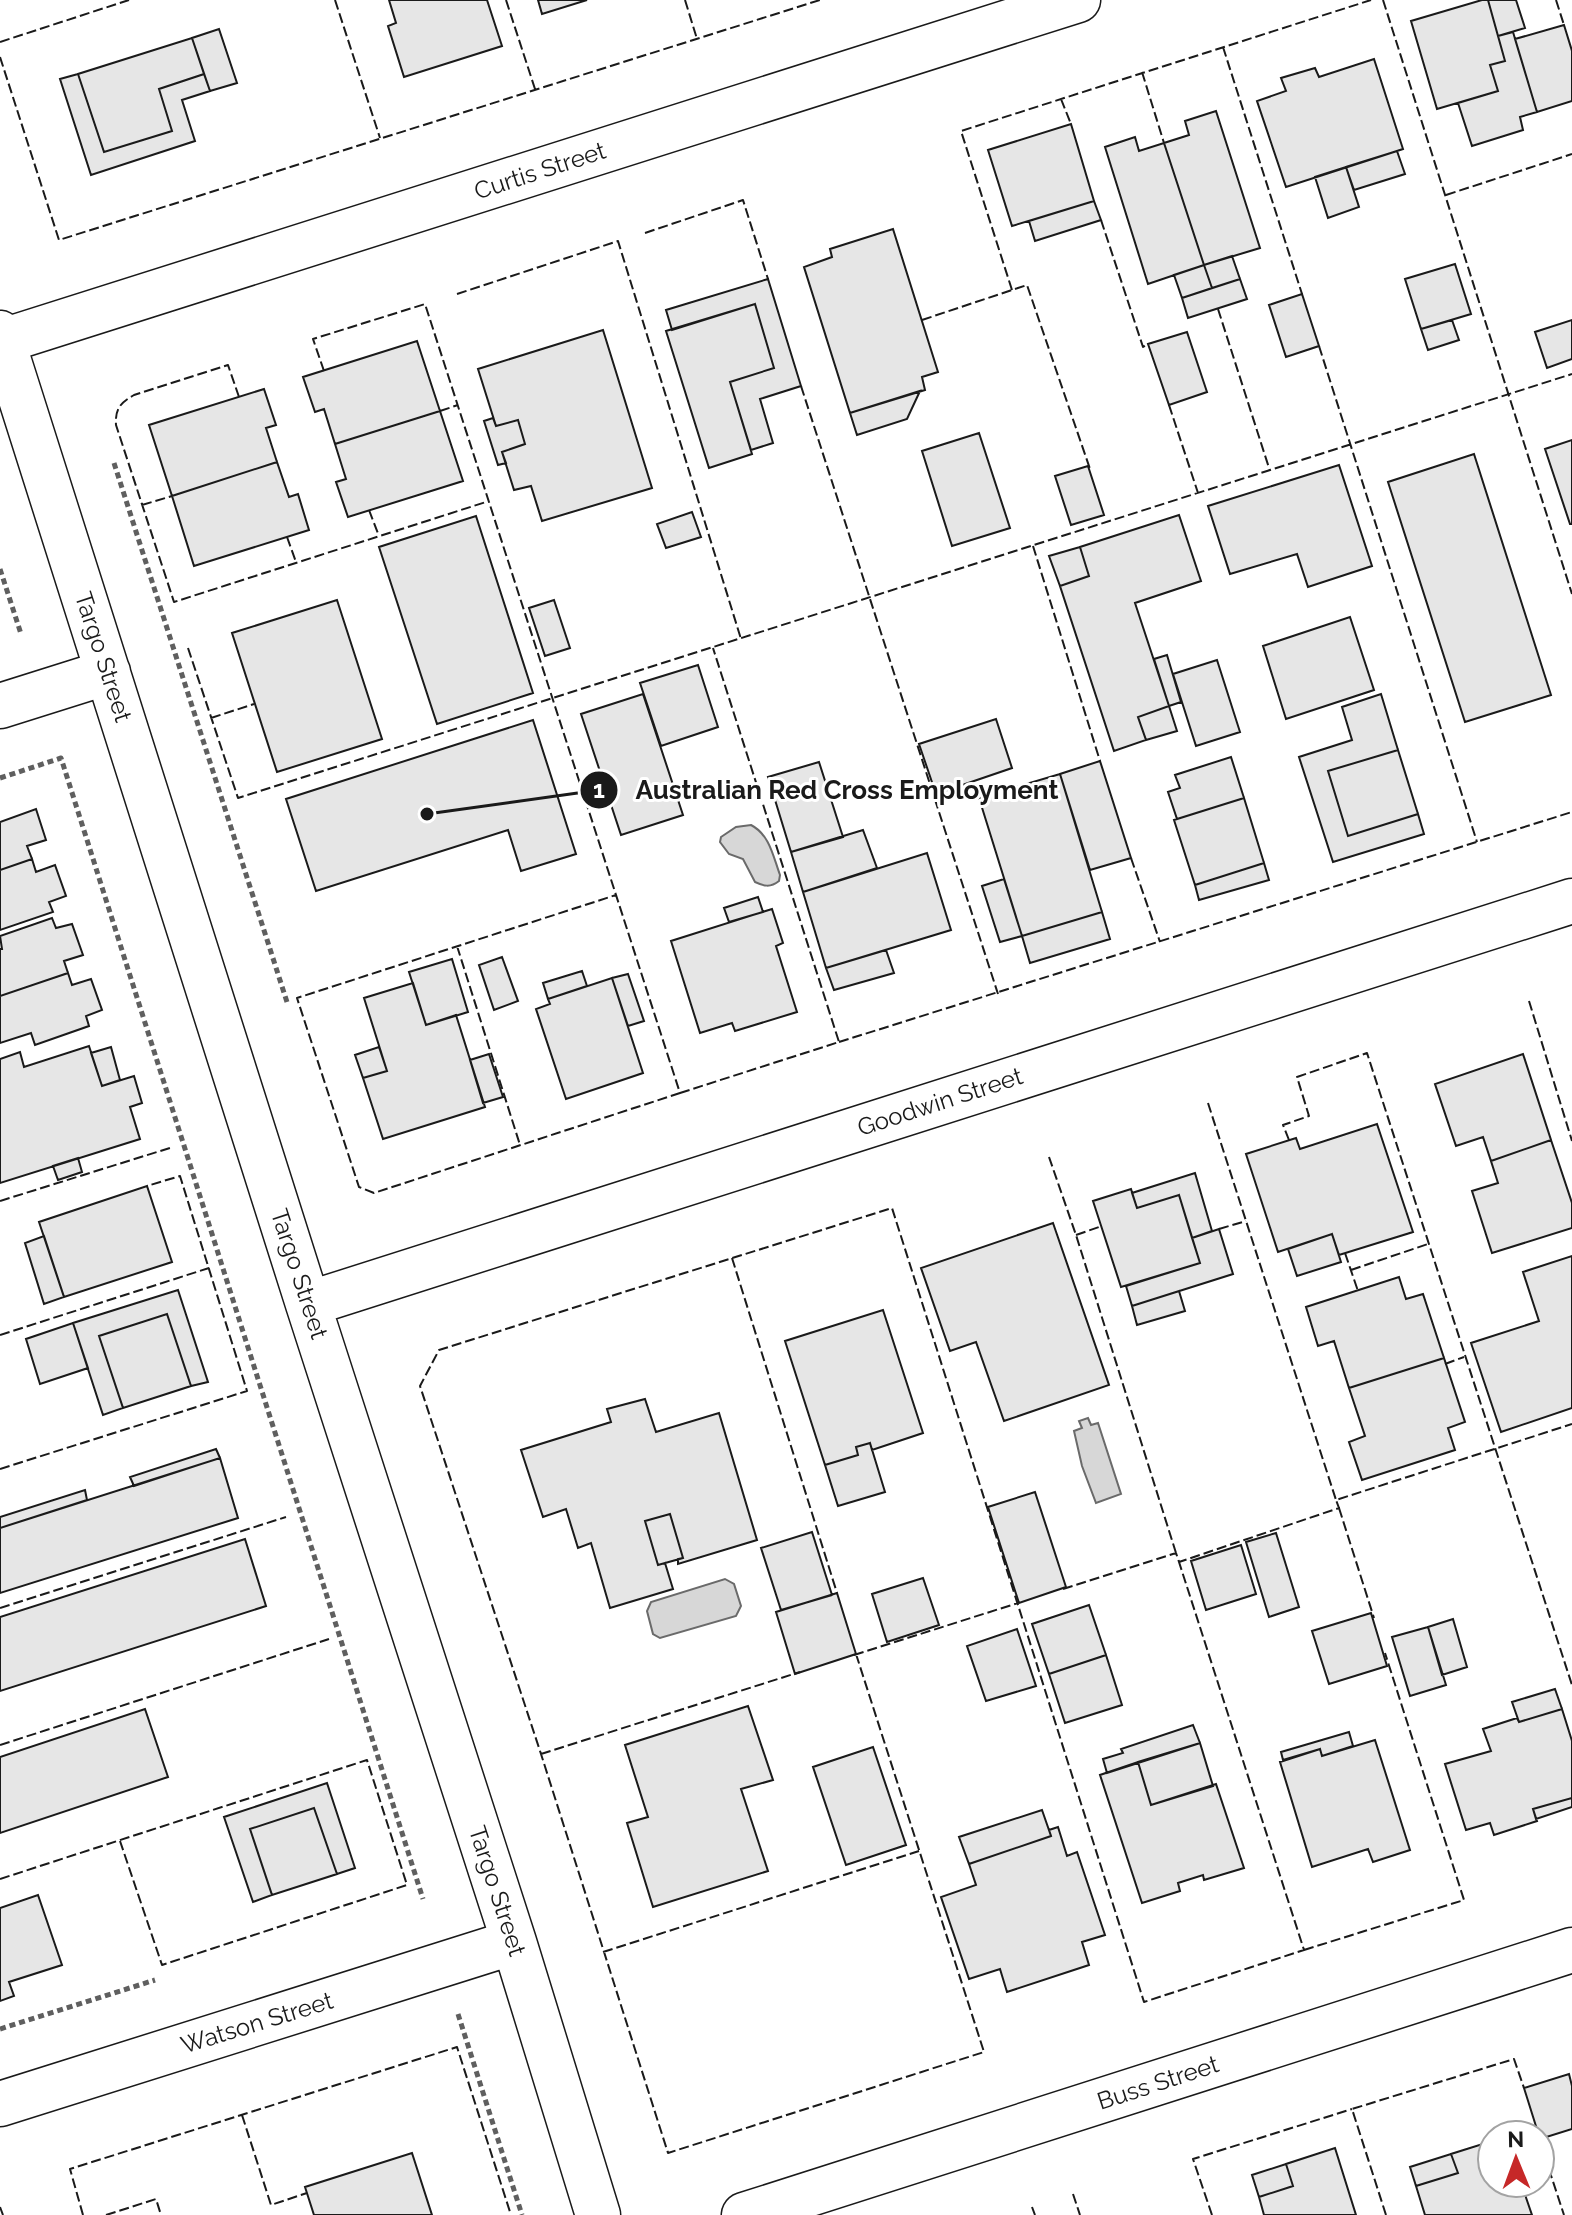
<svg xmlns="http://www.w3.org/2000/svg" width="1572" height="2215" font-family="Raleway,sans-serif">
	<style>
		.water { fill: #d7d7d7; stroke: #6a6a6a; stroke-width: 2 }
		.building { fill: #e6e6e6; stroke: #1a1a1a; stroke-width: 2 }
		.lines { fill: none; stroke-linecap: round; stroke-linejoin: round }
		.street-casing { stroke: #1a1a1a; stroke-width: 47 }
		.path { stroke: #5f5f5f; stroke-width: 5; stroke-dasharray: 6 4; stroke-linecap: butt }
		.street { stroke: #fff; stroke-width: 44 }
		.fence { stroke: #1a1a1a; stroke-width: 2; stroke-dasharray: 10 4; stroke-linecap: butt }
		.labels { text-anchor: middle; stroke-width: 6; stroke-linejoin: round; paint-order: stroke }
		.street-label { font-size: 24px; fill: #1a1a1a; stroke: #fff }
		.leader { fill: none; stroke: #1a1a1a; stroke-width: 3 }
		.callout-dot { fill: #1a1a1a; stroke: #fff; stroke-width: 3 }
		.mark-label { font-size: 24px; text-anchor: middle; font-weight: bold; fill: #fff }
		.callout-label { font-size: 26px; text-anchor: middle; font-weight: bold; fill: #1a1a1a; stroke: #fff; stroke-width: 6; stroke-linejoin: round; paint-order: stroke }
	</style>
	<rect width="100%" height="100%" fill="#fff"/>
	<path class="water" d="M751,825C770,835 773,856 780,875L779,881C770,888 764,886 755,882L743,859L729,854L720,842L721,837L736,827Z
		M1088,1418L1091,1425L1098,1423L1121,1494L1096,1503L1082,1466L1074,1431L1082,1428L1079,1421Z
		M725,1579L734,1584L741,1606L736,1616L660,1638L653,1634L647,1611L651,1602Z"/>
	<path class="building" d="M389,0H487L502,46L404,77L388,26L396,23Z
		M538,0H587L542,14Z
		M1482,0H1488L1505,61L1490,65L1498,91L1437,109L1411,21Z
		M1488,0H1516L1525,28L1498,36Z
		M1564,25L1572,51V101L1537,112L1515,39Z
		M219,29L237,83L210,91L192,38Z
		M1513,32L1537,112L1520,117L1523,130L1472,146L1458,103L1498,91L1490,65L1505,61L1498,36Z
		M192,38L204,74L159,89L172,131L104,152L78,74Z
		M1374,59L1403,149L1286,187L1257,101L1286,91L1281,78L1315,68L1319,77Z
		M78,74L104,152L172,131L159,89L204,74L210,91L182,100L195,141L91,175L60,79Z
		M1216,111L1260,248L1204,265L1164,143L1189,135L1185,121Z
		M1071,124L1094,201L1012,226L988,150Z
		M1135,137L1139,151L1164,143L1204,265L1148,284L1105,147Z
		M1397,151L1405,174L1354,190L1346,167Z
		M1346,167L1359,207L1328,218L1315,177Z
		M1094,201L1101,220L1035,241L1029,221Z
		M893,229L938,372L922,377L925,390L850,413L804,267L832,257L830,249Z
		M1232,256L1240,279L1212,288L1204,265Z
		M1455,264L1471,314L1421,329L1405,279Z
		M1204,265L1212,288L1182,298L1174,275Z
		M768,279L801,386L760,399L773,443L751,450L730,382L774,368L755,304L672,330L666,310Z
		M1240,279L1247,299L1188,318L1182,298Z
		M1302,294L1319,346L1286,357L1269,305Z
		M755,304L774,368L730,382L752,454L709,468L666,331Z
		M1452,320L1459,340L1428,350L1421,329Z
		M1572,320V359L1547,368L1535,332Z
		M603,330L652,488L542,521L531,486L514,490L502,452L525,444L518,420L496,426L478,369Z
		M1187,332L1207,392L1169,405L1148,344Z
		M417,341L440,411L335,444L324,409L315,412L303,377Z
		M264,389L276,425L266,428L277,462L172,496L149,425Z
		M920,391L907,419L857,435L850,413Z
		M440,411L463,481L348,517L336,482L346,479L335,444Z
		M493,418L496,426L518,420L525,444L502,452L506,463L498,465L484,421Z
		M979,433L1010,528L952,546L922,451Z
		M1572,440V524H1570L1545,449Z
		M1474,454L1551,695L1465,722L1388,482Z
		M277,462L289,497L298,494L309,530L194,566L172,496Z
		M1339,465L1372,566L1308,587L1297,554L1230,574L1208,506Z
		M1088,466L1104,515L1071,525L1055,476Z
		M692,512L701,537L666,548L657,524Z
		M1179,515L1201,581L1135,603L1169,706L1138,717L1146,740L1114,751L1060,586L1089,576L1080,547Z
		M476,516L533,693L437,724L379,547Z
		M1080,547L1089,576L1060,586L1049,556Z
		M337,600L382,739L277,772L232,633Z
		M554,600L570,648L545,656L529,608Z
		M1350,617L1374,690L1286,719L1263,646Z
		M1167,655L1181,702L1169,706L1154,659Z
		M1217,660L1240,732L1196,746L1173,674Z
		M698,665L718,727L661,746L640,683Z
		M643,694L683,815L621,835L581,714Z
		M1381,694L1398,750L1328,771L1348,836L1418,814L1424,834L1333,862L1299,757L1352,740L1342,707Z
		M1169,706L1177,731L1146,740L1138,717Z
		M996,719L1012,768L936,794L919,744Z
		M533,720L576,854L521,871L508,830L316,891L286,799Z
		M1398,750L1418,814L1348,836L1328,771Z
		M1231,757L1244,798L1177,819L1168,792L1180,788L1175,775Z
		M1100,761L1131,858L1090,870L1060,774Z
		M819,762L843,837L791,852L768,777Z
		M1060,774L1102,912L1022,936L979,798Z
		M1244,798L1264,863L1195,885L1174,820Z
		M36,809L46,840L27,846L32,859L0,870V822Z
		M863,830L877,868L803,892L791,852Z
		M927,853L951,930L826,968L803,892Z
		M32,859L36,872L55,865L66,896L49,902L53,912L0,930V870Z
		M1264,863L1269,880L1199,900L1195,885Z
		M1004,879L1022,936L1000,942L982,886Z
		M758,897L763,912L729,922L724,908Z
		M772,909L783,943L776,946L797,1012L735,1031L732,1023L700,1033L671,941Z
		M1102,912L1110,939L1030,963L1022,936Z
		M52,918L56,928L72,924L83,955L64,961L68,973L0,996V949H2L0,936Z
		M886,950L894,973L834,990L826,968Z
		M502,957L518,1001L494,1010L479,965Z
		M452,959L468,1012L426,1025L409,972Z
		M582,971L587,986L548,999L543,983Z
		M68,973L72,985L91,979L102,1010L86,1016L89,1026L35,1045L31,1033L0,1043V996Z
		M628,974L644,1021L628,1026L612,978Z
		M612,978L643,1073L566,1099L536,1009L550,1004L548,999Z
		M413,983L426,1025L456,1015L485,1107L383,1139L363,1078L387,1071L364,998Z
		M89,1046L102,1086L134,1076L142,1103L130,1107L140,1139L0,1183V1059L20,1052L24,1067Z
		M111,1047L120,1080L102,1086L91,1053Z
		M379,1047L387,1071L363,1078L355,1055Z
		M489,1054L503,1097L483,1103L470,1060Z
		M1523,1054L1551,1140L1491,1161L1483,1137L1456,1146L1435,1084Z
		M1377,1124L1413,1232L1339,1255L1332,1234L1278,1252L1246,1154L1296,1138L1300,1149Z
		M1551,1140L1572,1203V1228L1492,1253L1472,1191L1498,1183L1491,1161Z
		M78,1158L82,1172L58,1180L53,1166Z
		M1195,1173L1212,1231L1192,1238L1179,1195L1137,1208L1132,1193Z
		M147,1186L172,1262L64,1297L39,1222Z
		M1131,1189L1137,1208L1179,1195L1200,1263L1121,1287L1093,1201Z
		M1053,1223L1109,1385L1004,1421L976,1342L950,1351L921,1268Z
		M1219,1229L1233,1274L1132,1306L1126,1286L1200,1263L1192,1238Z
		M1332,1234L1341,1262L1297,1276L1288,1249Z
		M44,1236L64,1297L44,1304L25,1243Z
		M1572,1256V1408L1501,1432L1471,1343L1539,1321L1523,1272Z
		M1399,1277L1406,1299L1423,1294L1444,1358L1349,1388L1334,1341L1318,1346L1306,1307Z
		M178,1290L208,1382L191,1386L167,1314L99,1336L123,1408L103,1415L73,1323Z
		M1179,1291L1185,1311L1137,1325L1132,1306Z
		M883,1310L923,1433L872,1450L870,1443L856,1447L858,1455L825,1465L785,1341Z
		M167,1314L191,1386L123,1408L99,1336Z
		M73,1323L88,1368L40,1384L26,1339Z
		M1444,1358L1465,1422L1448,1428L1455,1450L1362,1480L1349,1442L1365,1436L1349,1388Z
		M645,1399L656,1432L719,1413L757,1540L678,1564V1559L683,1558L670,1514L645,1521L658,1565L665,1563L673,1589L610,1608L591,1543L578,1548L566,1509L543,1517L521,1450L611,1422L607,1409Z
		M870,1443L885,1492L838,1506L825,1465L858,1455L856,1447Z
		M216,1449L220,1458L134,1486L130,1477Z
		M220,1458L238,1518L0,1593V1528Z
		M85,1490L87,1500L0,1528V1517Z
		M1035,1492L1066,1587L1019,1603L988,1507Z
		M670,1514L683,1558L658,1565L645,1521Z
		M812,1532L832,1595L781,1610L761,1548Z
		M1276,1533L1299,1607L1269,1617L1246,1542Z
		M245,1539L266,1606L0,1691V1617Z
		M1241,1545L1256,1594L1206,1610L1191,1561Z
		M923,1578L939,1625L887,1642L872,1594Z
		M837,1593L856,1654L795,1674L776,1612Z
		M1089,1605L1106,1655L1049,1674L1032,1624Z
		M1371,1613L1387,1666L1329,1684L1312,1631Z
		M1453,1619L1467,1667L1442,1675L1428,1627Z
		M1428,1627L1446,1685L1410,1696L1392,1637Z
		M1017,1629L1036,1686L986,1701L967,1646Z
		M1106,1655L1122,1705L1065,1723L1049,1674Z
		M1555,1689L1562,1709L1519,1722L1512,1702Z
		M748,1706L773,1780L741,1789L768,1871L653,1907L627,1823L648,1817L625,1745Z
		M145,1709L168,1777L0,1833V1757Z
		M1562,1709L1572,1741V1798L1533,1809L1537,1821L1494,1835L1490,1823L1466,1830L1445,1764L1491,1751L1483,1729L1517,1718L1519,1722Z
		M1193,1725L1200,1743L1107,1773L1103,1759L1123,1753L1121,1749Z
		M1349,1732L1353,1746L1322,1756L1320,1749L1283,1760L1281,1752Z
		M1375,1740L1410,1850L1373,1862L1368,1849L1312,1867L1280,1762L1320,1749L1322,1756Z
		M1200,1743L1213,1786L1151,1805L1138,1762Z
		M873,1747L906,1845L846,1865L813,1767Z
		M1138,1762L1151,1805L1216,1784L1244,1868L1204,1880L1203,1875L1178,1883L1180,1891L1142,1903L1100,1775Z
		M327,1783L355,1868L337,1874L314,1808L250,1829L272,1895L253,1902L224,1817Z
		M1572,1798V1807L1536,1819L1533,1809Z
		M314,1808L337,1874L272,1895L250,1829Z
		M1042,1810L1051,1836L969,1864L959,1837Z
		M1058,1827L1067,1856L1077,1852L1105,1935L1082,1942L1089,1965L1007,1992L1000,1969L969,1979L941,1897L976,1885L969,1864L1051,1836L1049,1830Z
		M38,1895L62,1965L9,1982L14,1996L0,2001V1908Z
		M1569,2074L1572,2086V2129L1540,2139L1524,2088Z
		M1492,2141V2183H1521L1532,2215H1425L1416,2186L1458,2173L1451,2154Z
		M1335,2148L1356,2215H1264L1259,2197L1293,2186L1286,2164Z
		M412,2153L432,2215H314L305,2187Z
		M1451,2154L1458,2173L1416,2186L1410,2167Z
		M1286,2164L1293,2186L1259,2197L1252,2175Z"/>
	<g class="lines">
		<defs>
			<path id="street" d="M0,333L308,1304L514,1942L598,2215
				M3,341L1078,0
				M0,706L108,672
				M308,1304L1572,901
				M0,2104L514,1942
				M744,2215L1572,1950"/>
		</defs>
		<use href="#street" class="street-casing"/>
		<path class="path" d="M114,463L287,1002
			M0,569L21,634
			M0,778L61,758L423,1899
			M458,2014L522,2215
			M0,2029L155,1980"/>
		<use href="#street" class="street"/>
		<path class="fence" d="M335,0L380,138
			M506,0L535,89
			M685,0L697,39
			M1383,0L1572,594
			M1556,0L1564,25
			M0,42L129,0
			M1223,47L1302,294
			M0,57L59,240L820,0
			M1142,72L1164,143
			M1061,99L1071,124
			M1446,195L1572,154
			M1101,220L1143,347L1148,344
			M645,233L743,200L768,279
			M1012,290L961,131L1371,0
			M457,294L618,241L741,639
			M1218,309L1270,471
			M922,320L1027,285L1090,469
			M1319,346L1477,842
			M324,371L313,339L425,304L680,1093L374,1193L359,1187L297,998L616,895
			M801,386L998,994
			M239,397L228,365L134,395C120,403 115,409 116,425L174,602L489,501
			M1169,405L1198,493
			M440,411L458,405
			M142,505L172,496
			M369,510L379,536
			M287,537L296,562
			M1033,546L1100,761
			M188,648L238,798L1572,374
			M211,718L254,704
			M1131,858L1160,942
			M457,946L520,1145
			M1529,1001L1572,1141
			M839,1042L1572,812
			M680,1093L839,1042L713,648
			M1208,1103L1336,1500
			M1289,1140L1283,1125L1309,1116L1297,1077L1367,1053L1572,1685
			M1049,1157L1076,1235L1176,1553
			M0,1201L173,1147
			M1219,1229L1246,1221
			M1076,1235L1102,1226
			M1345,1253L1358,1291
			M732,1258L837,1593
			M1351,1270L1428,1244
			M0,1335L209,1268
			M1445,1364L1464,1357
			M0,1469L247,1391L180,1176L147,1186
			M1339,1508L1374,1618
			M1063,1589L1176,1553L1179,1562L1339,1508L1336,1500L1572,1424
			M0,1608L286,1517
			M856,1654L984,2052L668,2153L541,1754L420,1386L439,1350L892,1208L1144,2002L1304,1950L1179,1562
			M854,1655L1018,1603
			M0,1745L329,1639
			M541,1754L800,1672
			M0,1879L367,1760L407,1885L162,1965L120,1841
			M1304,1950L1464,1900L1385,1653
			M603,1952L919,1851
			M242,2115L271,2205L307,2193
			M1540,2142L1564,2215
			M1073,2194L1080,2215
			M0,2207L3,2215
			M1032,2207L1035,2215
			M83,2215L70,2169L457,2047L511,2215
			M106,2215L156,2199L161,2215
			M1212,2215L1193,2159L1352,2109
			M1386,2215L1352,2109L1514,2059L1524,2088"/>
	</g>
	<g class="labels">
		<g class="street-label">
			<text transform="translate(540 171) rotate(-18)" y="8">Curtis Street</text>
			<text transform="translate(103 657) rotate(72)" y="8">Targo Street</text>
			<text transform="translate(940 1102) rotate(-18)" y="8">Goodwin Street</text>
			<text transform="translate(299 1274) rotate(72)" y="8">Targo Street</text>
			<text transform="translate(497 1891) rotate(72)" y="8">Targo Street</text>
			<text transform="translate(257 2023) rotate(-17)" y="8">Watson Street</text>
			<text transform="translate(1158 2083) rotate(-18)" y="8">Buss Street</text>
		</g>
	</g>
	<path class="leader" d="M427 814L599 790"/>
	<g class="callout-dot">
		<circle cx="427" cy="814" r="8"/>
		<circle cx="599" cy="790" r="20"/>
	</g>
	<g class="mark-label">
		<text x="599" y="798">1</text>
	</g>
	<g class="callout-label">
		<text x="847" y="799">Australian Red Cross Employment</text>
	</g>
	<g transform="translate(1516 2159) rotate(359)"><circle r="38" fill="#ffffff" stroke="#a3a3a3" stroke-width="2"/>
	<path d="M0-6L14 30L0 20L-14 30Z" fill="#c62828"/>
	<text y="-12" font-size="22" font-weight="bold" text-anchor="middle" fill="#1a1a1a">N</text>
	</g>
</svg>
